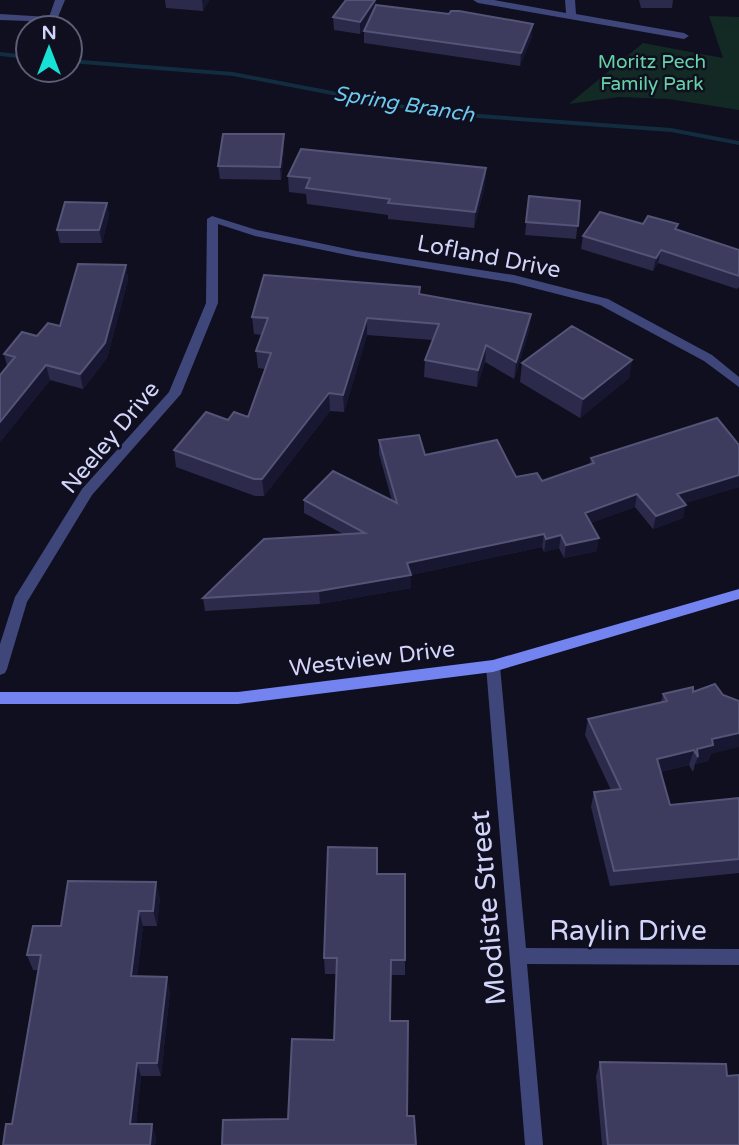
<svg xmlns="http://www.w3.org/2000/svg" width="739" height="1145" font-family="'Varela Round',sans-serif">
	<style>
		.green { fill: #132924 }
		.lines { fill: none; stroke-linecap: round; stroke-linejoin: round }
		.stream { fill: #122c40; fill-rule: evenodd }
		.lane { fill: #3f467a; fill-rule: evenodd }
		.street { fill: #3f467a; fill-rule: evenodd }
		.secondary { fill: #7384f0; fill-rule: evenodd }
		.wall { fill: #2b2a4b }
		.shaded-wall { fill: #181732 }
		.building { fill: #3d3c5e; stroke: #545476; stroke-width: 2 }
		.labels { text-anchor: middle; stroke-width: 5; stroke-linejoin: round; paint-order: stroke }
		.far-park-label { font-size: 19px; fill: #66d2a6; stroke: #0f0f1f }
		.far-water-label { font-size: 21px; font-style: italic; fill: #6bc8f0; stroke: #0f0f1f }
		.street-label { font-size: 23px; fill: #d2d4fa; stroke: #0f0f1f }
		.near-street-label { font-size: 28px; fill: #d2d4fa; stroke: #0f0f1f }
	</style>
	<rect width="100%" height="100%" fill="#0f0f1f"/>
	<path class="green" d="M709,16L739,17V110L669,99L619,97L569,104L643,43L723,58Z"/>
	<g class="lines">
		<path class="stream" d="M0,52L28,55V59L0,56Z
			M70,59L233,72L436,111L671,128L739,141V145L671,132L436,115L233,76L70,63Z"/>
		<path class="lane" d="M55,0H65L56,22L0,20V14L49,17Z"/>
		<path class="street" d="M473,0H494L566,13L565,0H575L576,14L684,33L689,36L684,39L478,3Z
			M212,216L257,230L357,251L514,275L608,299L712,355L739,377V387L704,361L600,305L514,283L357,257L255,236L218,224V303L181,394L92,495L27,602L7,669L5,673L0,675V644L15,597L82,489L169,392L206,303L207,219Z
			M493,660L498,662L500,666L526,948L739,949V965L527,964L543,1145H525L486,666L488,662Z"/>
		<path class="secondary" d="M739,589V599L493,672L238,704H0V692H238L493,660Z"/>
	</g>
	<path class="wall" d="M165,0H209L203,11L166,8Z
		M346,0H376V6L532,36L520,66L364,43V31L366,25L360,34L334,30L333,17Z
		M639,0H673L672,8H641Z
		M284,147L281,180L220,179L218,166Z
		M486,168L485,184L474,228L388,219V215L307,204L306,194L289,192L288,176Z
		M529,196L580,201L576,239L525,235Z
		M107,203L109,216L102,243H60L57,230Z
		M643,224L677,229L739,250V287L737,289L658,263L653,271L581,249L583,236Z
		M126,265L128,280L107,358L83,389L50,380L0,442V375L7,366L4,354L37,336L60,326Z
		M420,295L531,314L529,331L514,379L485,362L477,387L424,377L425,360L433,340L367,335L344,412L330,411L264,496H255L176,467L174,450L228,420L248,417L265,369L258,368L256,351L262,335L254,334L252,317Z
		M632,360L629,378L580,418L520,382L522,363Z
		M379,440L425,455L516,477L542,481L590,465L591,458L739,445V487L685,503L683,518L653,529L635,507L590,523L597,551L564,558L559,548L544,552L542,547L411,575V588L320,604L205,611L203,598L343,534L304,513V500L392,501L379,454Z
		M693,692L711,754L708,761L695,764L693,772L689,765L660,772L670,805L739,798V873L610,886L591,807L594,792L611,790L585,735L588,719L661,702L663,694Z
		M377,874L405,960V975H390V1021L407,1116L288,1119L334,1040L336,974H325L324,958Z
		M160,897L157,926H143L137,976L170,991L161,1076H141L136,1124L156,1137L155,1145H3L12,1124L38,970H33L27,955L61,926Z
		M600,1062L727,1076L739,1145H602L596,1076Z"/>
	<path class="shaded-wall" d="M202,0H209L203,11Z
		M375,0H376V11L360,34V22Z
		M533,24L532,36L520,66L521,53Z
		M284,134V147L281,180L280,167Z
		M486,168L485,184L474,228L475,212Z
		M107,203L109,216L102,243L99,230Z
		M661,250L658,263L653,271L656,258Z
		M126,265L128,280L107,358L83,389L80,374Z
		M531,314L529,331L514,379L516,362Z
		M367,318V335L344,412L343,395Z
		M486,345L485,362L477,387L478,370Z
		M632,360L629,378L580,418L583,399Z
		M46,365L50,380L0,442V422Z
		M329,393L330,411L264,496L262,479Z
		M739,475V487L674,507L677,494Z
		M637,494L635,507L583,526L585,513Z
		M686,505L683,518L653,529L656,516Z
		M544,534L542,547L411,575V588L320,604L319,591L407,563Z
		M561,535L559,548L544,552L546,539Z
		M599,538L597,551L564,558L566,545Z
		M739,733V747L711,754L708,761L695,764L698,757L697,749L712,739Z
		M694,750L689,765L652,774L657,759Z
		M156,882L160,897L157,926L153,911Z
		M139,911L143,926L135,991L131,976Z
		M167,977L170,991L161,1076L157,1063Z
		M137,1063L141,1076L135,1137L130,1124Z
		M152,1124L156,1137L155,1145H150Z"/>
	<path class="building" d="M346,0H375L360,22L333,17Z
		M376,5L449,14L451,11H459L533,24L521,53L364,31Z
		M223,134H284L280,167L218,166Z
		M301,149L486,168L475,212L388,203L390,199L306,188L310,178L288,176Z
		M529,196L580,201L578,226L526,222Z
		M65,202L107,203L99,230H57Z
		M600,212L643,224L648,216L678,224L675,229L739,250V276L661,250L656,258L583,236Z
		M78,264L126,265L105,343L80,374L46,365L0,422V375L15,357L4,354L22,332L37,336L48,323L60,326Z
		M264,275L420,287L419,294L531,314L516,362L486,345L478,370L425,360L439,324L367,318L343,395L329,393L262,479H254L174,450L206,412L228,420L234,412L248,417L271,353L256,351L268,318L252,317Z
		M572,326L632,360L583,399L522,363Z
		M717,418L739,445V475L677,494L686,505L656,516L637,494L585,513L599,538L566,545L561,535L546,539L544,534L407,563L411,575L319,591L203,598L264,539L365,533L304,500L333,471L397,503L379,440L419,435L425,455L497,440L516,477L537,473L542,481L594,463L591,458Z
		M715,684L723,695L739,701V733L712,739L713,745L697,749L698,757L694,750L657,759L670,805L739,798V859L614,871L594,792L621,789L588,719L667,701L663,694L693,687V692Z
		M328,847L377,848V874H405V960H391L390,1021H408L407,1116H414L416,1145H222L223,1120L288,1119L292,1039L334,1040L337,958H324Z
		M68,881L156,882L153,911H139L131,976L167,977L157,1063H137L130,1124H152L150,1145H3L6,1124H12L41,955H27L33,926H61Z
		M600,1062L726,1064L727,1076L739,1075V1145H608Z"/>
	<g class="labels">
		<g class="far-park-label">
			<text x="652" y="68">Moritz Pech<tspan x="652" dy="22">Family Park</tspan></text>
		</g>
		<g class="far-water-label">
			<text transform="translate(404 104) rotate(9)" y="7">Spring Branch</text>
		</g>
		<g class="street-label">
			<text transform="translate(489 256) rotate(11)" y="8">Lofland Drive</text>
			<text transform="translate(110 437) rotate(-50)" y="8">Neeley Drive</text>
			<text transform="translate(372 658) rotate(-7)" y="8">Westview Drive</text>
		</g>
		<g class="near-street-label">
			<text transform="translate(487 908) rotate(-95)" y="10">Modiste Street</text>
			<text x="628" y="940">Raylin Drive</text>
		</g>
	</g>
	<g transform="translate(49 49)"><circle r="33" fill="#0f0f1f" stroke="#5d5e77" stroke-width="2"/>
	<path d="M0-5L12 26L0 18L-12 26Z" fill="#17e1d4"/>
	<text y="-10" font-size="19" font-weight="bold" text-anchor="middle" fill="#d2d4fa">N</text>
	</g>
</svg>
